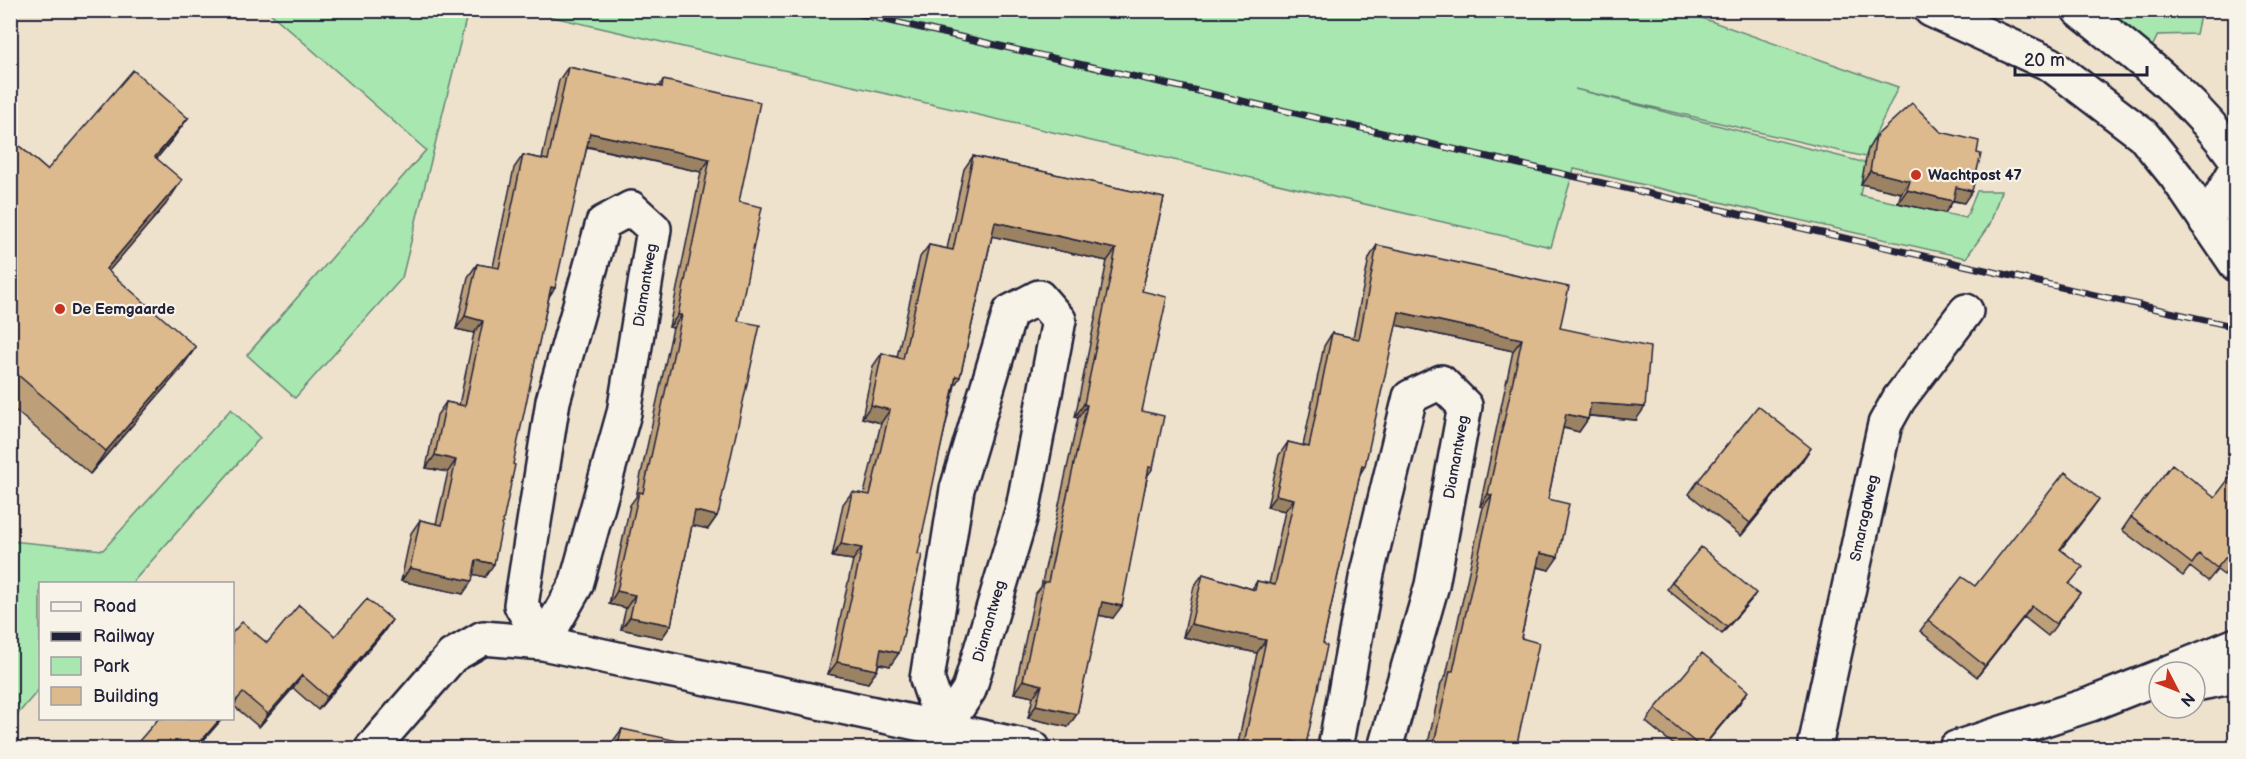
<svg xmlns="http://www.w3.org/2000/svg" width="2246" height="759" font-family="'Balsamiq Sans',sans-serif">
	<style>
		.green { fill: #a8e7b0; stroke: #658476; stroke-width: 1.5 }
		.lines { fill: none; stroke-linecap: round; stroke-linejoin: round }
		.minor-casing { stroke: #22223b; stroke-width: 38 }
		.tertiary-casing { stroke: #22223b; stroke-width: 38 }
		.secondary-casing { stroke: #22223b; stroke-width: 38 }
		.minor { stroke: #f7f3e8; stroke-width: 33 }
		.tertiary { stroke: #f7f3e8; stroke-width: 33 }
		.secondary { stroke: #f7f3e8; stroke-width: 33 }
		.rail-casing { stroke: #22223b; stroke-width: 7 }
		.rail { stroke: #f7f3e8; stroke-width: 4.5; stroke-dasharray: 14; stroke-linecap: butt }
		.wall { fill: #bda07a; stroke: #22223b; stroke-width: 1.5 }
		.shaded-wall { fill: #9a8263; stroke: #22223b; stroke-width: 1.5 }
		.building { fill: #dcba8e; stroke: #22223b; stroke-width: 1.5 }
		.poi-dot { fill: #c8321e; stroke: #f7f3e8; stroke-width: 2 }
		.labels { text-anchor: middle; stroke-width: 4.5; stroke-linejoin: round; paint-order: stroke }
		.poi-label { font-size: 15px; font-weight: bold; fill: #22223b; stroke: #f7f3e8; text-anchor: start }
		.street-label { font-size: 15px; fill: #22223b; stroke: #f7f3e8 }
	</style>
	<rect width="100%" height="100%" fill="#efe2cd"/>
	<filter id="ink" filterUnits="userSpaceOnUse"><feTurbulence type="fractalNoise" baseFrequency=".0167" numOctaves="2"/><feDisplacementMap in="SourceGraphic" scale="12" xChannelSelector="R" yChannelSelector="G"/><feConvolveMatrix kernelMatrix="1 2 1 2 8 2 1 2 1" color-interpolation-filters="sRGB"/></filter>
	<g filter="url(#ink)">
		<path class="green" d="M268,11H468L402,278L295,398L247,355L426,150Z
			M527,11H1682L1898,87L1865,157L1575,89L1866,163L1860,195L1966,218L1977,191H2001L1990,224L1966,258L1574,169L1551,247Z
			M2104,11H2201L2196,34L2158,35L2152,47Z
			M231,409L260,438L132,583L40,584V688L11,722V541L103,550Z"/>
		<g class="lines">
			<defs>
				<path id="minor" d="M631,208L654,229L624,413L576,585L543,643L521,605L553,401L603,223Z
					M2170,672L2236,645
					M2195,684L2236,676
					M372,748L452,656L483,638L543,643L1033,748
					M939,748L944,728L969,690L1023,508L1059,320L1039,297L1010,312L957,489L927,679L944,728
					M1335,748L1367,573L1410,397L1441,382L1465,406L1432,585L1385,748
					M1818,748L1816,743L1824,701L1885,424L1899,399L1966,311
					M1956,748L2091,704L2159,677"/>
				<path id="tertiary" d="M2206,221L2236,170"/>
				<path id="secondary" d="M1931,10L2050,64L2143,135L2176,176L2236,264
					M2079,10C2136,56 2194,98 2236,159"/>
			</defs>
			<use href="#minor" class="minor-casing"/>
			<use href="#tertiary" class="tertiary-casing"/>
			<use href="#secondary" class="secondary-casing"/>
			<use href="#minor" class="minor"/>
			<use href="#tertiary" class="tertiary"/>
			<use href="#secondary" class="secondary"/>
			<defs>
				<path id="rail" d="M842,10L2236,327"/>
			</defs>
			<use href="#rail" class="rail-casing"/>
			<use href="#rail" class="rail"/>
		</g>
		<path class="wall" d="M568,67L659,87L663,80L739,202L738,321L717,516L708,529L692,525L671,625L662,638L621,629L626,608L609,604L630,505L636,497L673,328L669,327L701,172L587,147L549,297L485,577L473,574L463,594L401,581L411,533L420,520L436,524L448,472L426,468L437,415L446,402L459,405L474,333L456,329L468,277L477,264L493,267L514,168L523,155L542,159L559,80Z
			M188,118L171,141L157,158L166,204L108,271L180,370L90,474L10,406V138L47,170Z
			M1876,136L1964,203L1953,201L1945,213L1898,203L1901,193L1861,184L1868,149Z
			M973,156L1164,198L1142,291V411L1153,468L1148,475L1113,618L1098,615L1077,714L1068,727L1028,718L1033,697L1014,693L1035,594L1041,587L1078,418L1075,417L1107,261L992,236L960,377L955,385L890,666L879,664L877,670L868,683L828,674L853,560L832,557L843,504L852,492L864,494L881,423L862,418L873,366L882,353L897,357L920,257L929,245L947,249L964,169Z
			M1377,245L1560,328L1636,420L1589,416L1588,419L1579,432L1563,428L1548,499L1549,570L1537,567L1521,638L1516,748H1427L1441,683L1446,676L1483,507L1480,506L1513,351L1396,325L1360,474L1323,643L1306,745L1303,748H1237L1257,653L1183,637L1194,586L1203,574L1252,589L1257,581L1269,584L1285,511L1267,507L1279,455L1288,442L1303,446L1324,346L1332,333L1353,338L1369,258Z
			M1802,461L1741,536L1689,494L1698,481Z
			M2091,510L2061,549L2070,585L2080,593L2048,636L2024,617L1977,677L1920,631L1928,620L1975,586Z
			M2131,517L2235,560L2224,575L2217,570L2208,581L2190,567L2183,576L2122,530Z
			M1672,582L1751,600L1722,634L1667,589Z
			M383,633L318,710L293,688L259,727L234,706L267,643L335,636Z
			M1739,704L1702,748H1678L1646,722L1655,709Z
			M622,729L676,748H611L613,741Z"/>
		<path class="shaded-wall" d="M188,118L171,141L139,180L155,157Z
			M590,133L710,159L701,172L581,145Z
			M1870,171L1910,181L1901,193L1861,184Z
			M182,180L166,204L90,293L106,269Z
			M1956,187L1972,191L1964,203L1947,199Z
			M1907,190L1953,201L1945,213L1898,203Z
			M995,222L1116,249L1107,261L986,235Z
			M551,287L555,288L546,301Z
			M1399,312L1522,339L1513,351L1391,324Z
			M678,315H682L673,328L669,327Z
			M465,316L483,321L474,333L456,329Z
			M196,347L180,370L90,474L106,451Z
			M1591,403L1645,407L1636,420L1583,415Z
			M1084,404L1087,405L1078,418L1075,417Z
			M871,405L890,410L881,423L862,418Z
			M1566,414L1588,419L1579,432L1557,426Z
			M1811,448L1802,461L1741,536L1750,523Z
			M435,455L456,460L448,472L426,468Z
			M1362,465L1365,466L1357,479Z
			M1488,494L1492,495L1483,507L1480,506Z
			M1276,495L1294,499L1285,511L1267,507Z
			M2099,499L2091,510L2052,560L2060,549Z
			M695,511L717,516L708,529L686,524Z
			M841,544L862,548L853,560L832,557Z
			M1540,553L1558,557L1549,570L1531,565Z
			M476,560L494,564L485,577L467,573Z
			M410,568L472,581L463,594L401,581Z
			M617,591L635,595L626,608L609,604Z
			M1756,593L1751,600L1722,634L1727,627Z
			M1102,602L1122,606L1113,618L1093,614Z
			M2032,606L2024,617L1977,677L1985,666Z
			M630,617L671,625L662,638L621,629Z
			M392,620L383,633L318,710L327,697Z
			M1191,624L1266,640L1257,653L1183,637Z
			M881,649L899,653L890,666L872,662Z
			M837,662L877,670L868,683L828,674Z
			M302,675L293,688L259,727L268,714Z
			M1023,680L1042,685L1033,697L1014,693Z
			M1748,691L1739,704L1702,748H1701Z
			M1036,705L1077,714L1068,727L1028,718Z
			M221,718H223L197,748H195Z
			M1291,741L1306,745L1303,748H1286Z"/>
		<path class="building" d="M568,67L662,87L663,80L760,102L739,202L762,207L738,321L760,325L719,511L717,516L695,511L671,625L630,617L635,595L617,591L639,492L643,493L682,315H678L710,159L590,133L555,288L551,287L513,464L515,465L494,564L476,560L472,581L410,568L420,520L442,525L456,460L435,455L446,402L465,406L483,321L465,316L477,264L499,268L523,155L548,160Z
			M133,70L188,118L155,157L182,180L106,269L196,347L106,451L10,368V138L47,170Z
			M1912,103L1941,132L1979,141L1977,153L1981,154L1972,191L1956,187L1953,201L1907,190L1910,181L1870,171L1876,136Z
			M973,156L1164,198L1142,291L1167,297L1142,411L1164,416L1153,468L1149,467L1122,606L1102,602L1077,714L1036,705L1042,685L1023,680L1044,582H1048L1087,405L1084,404L1116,249L995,222L960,377L956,376L918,554L922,555L899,653L881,649L877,670L837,662L862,548L841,544L852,492L870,495L890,410L871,405L882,353L903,359L929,245L953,250Z
			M1377,245L1569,287L1560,328L1650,347L1645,407L1591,403L1588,419L1566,414L1548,499L1569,504L1558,557L1540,553L1530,597L1521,638L1539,643L1516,748H1433L1450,671H1453L1492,495L1488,494L1522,339L1399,312L1365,466L1362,465L1323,643L1327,646L1306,745L1291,741L1289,748H1243L1266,640L1191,624L1203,574L1255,590L1257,581L1275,585L1294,499L1276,495L1288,442L1309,447L1332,333L1359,339Z
			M1758,406L1811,448L1750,523L1698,481Z
			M2172,464L2215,497L2235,471V558L2233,562L2226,557L2217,568L2199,554L2192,564L2131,517Z
			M2065,472L2099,499L2060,549L2083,567L2069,584L2080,593L2056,624L2032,606L1985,666L1928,620L1962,577L1975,586Z
			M1701,547L1756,593L1727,627L1672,582Z
			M367,599L392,620L327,697L302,675L268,714L243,693L232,705V633L242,622L267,643L299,605L335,636Z
			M1702,653L1748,691L1702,748L1655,709Z
			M159,718H221L195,748H133Z
			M622,729L678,741L676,748H617Z"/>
	</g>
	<g class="poi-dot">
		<circle cx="1916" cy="175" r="6"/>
		<circle cx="60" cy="309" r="6"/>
	</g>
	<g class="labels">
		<g class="poi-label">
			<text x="1928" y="180">Wachtpost 47</text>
			<text x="72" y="314">De Eemgaarde</text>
		</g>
		<g class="street-label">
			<text transform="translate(645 285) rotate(-81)" y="5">Diamantweg</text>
			<text transform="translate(1456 457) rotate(-80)" y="5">Diamantweg</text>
			<text transform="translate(1864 518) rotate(-78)" y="5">Smaragdweg</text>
			<text transform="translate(989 621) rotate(-74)" y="5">Diamantweg</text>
		</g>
	</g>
	<rect width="2246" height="759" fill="none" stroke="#f7f3e8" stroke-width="36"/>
	<rect x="18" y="18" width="2210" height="723" fill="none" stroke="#22223b" stroke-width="2" filter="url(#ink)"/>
	<rect x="39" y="582" width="195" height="138" fill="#f7f3e8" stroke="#a29fa3" stroke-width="1.5"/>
	<rect x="51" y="602" width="30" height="9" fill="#f7f3e8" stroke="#a29fa3" stroke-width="1.5"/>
	<text x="93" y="612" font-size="18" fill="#22223b">Road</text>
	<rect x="51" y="632" width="30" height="9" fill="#22223b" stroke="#a29fa3" stroke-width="1.5"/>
	<text x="93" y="642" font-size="18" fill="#22223b">Railway</text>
	<rect x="51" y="657" width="30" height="18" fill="#a8e7b0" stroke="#a29fa3" stroke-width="1.5"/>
	<text x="93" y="672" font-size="18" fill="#22223b">Park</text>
	<rect x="51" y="687" width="30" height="18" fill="#dcba8e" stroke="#a29fa3" stroke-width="1.5"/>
	<text x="93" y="702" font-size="18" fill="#22223b">Building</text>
	<g transform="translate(2177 690) rotate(132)"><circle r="28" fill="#f7f3e8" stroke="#a29fa3" stroke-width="1.5"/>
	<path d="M0-4.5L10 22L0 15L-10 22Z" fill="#c8321e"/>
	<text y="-9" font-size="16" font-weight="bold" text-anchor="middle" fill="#22223b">N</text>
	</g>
	<path d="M2015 66v9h132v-9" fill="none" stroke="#22223b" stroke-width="3"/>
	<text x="2024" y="66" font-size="18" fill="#22223b" stroke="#f7f3e8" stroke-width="4.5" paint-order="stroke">20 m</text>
</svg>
